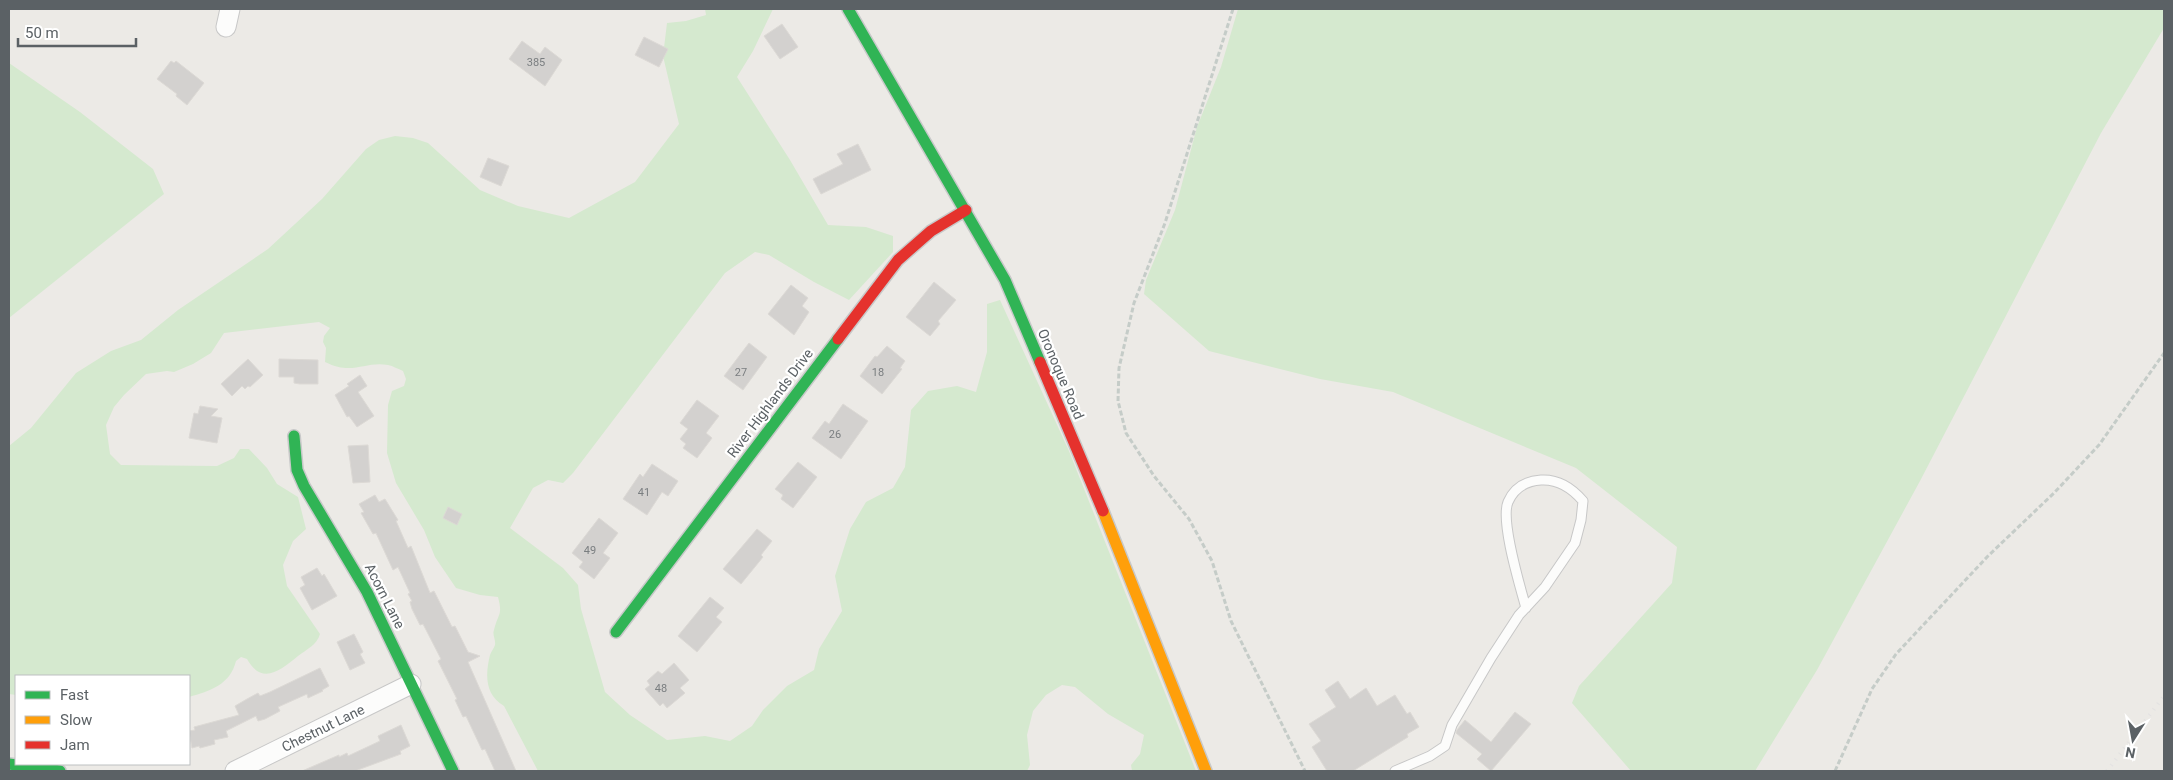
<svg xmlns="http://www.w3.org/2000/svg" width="2173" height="780" font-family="Roboto,sans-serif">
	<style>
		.green { fill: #d5e9cf }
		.building { fill: #d3d1cf; stroke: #dcd9d5 }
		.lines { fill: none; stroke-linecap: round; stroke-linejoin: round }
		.lane-casing { stroke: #c7c7c7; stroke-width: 11 }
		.street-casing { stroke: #c7c7c7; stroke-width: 21 }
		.fast-casing { stroke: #c8c9c9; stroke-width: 14 }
		.slow-casing { stroke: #c8c9c9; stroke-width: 14 }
		.jam-casing { stroke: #c8c9c9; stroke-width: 14 }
		.path { stroke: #c5ccc8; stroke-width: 3; stroke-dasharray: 5 2.5; stroke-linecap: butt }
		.lane { stroke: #fcfcfb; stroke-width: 9 }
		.street { stroke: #fcfcfb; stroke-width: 19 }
		.fast { stroke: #30b455; stroke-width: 11 }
		.slow { stroke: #ff9f0a; stroke-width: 11 }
		.jam { stroke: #e5322d; stroke-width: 11 }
		.rail { stroke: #e3e2e2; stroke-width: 4; stroke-dasharray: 1 6; stroke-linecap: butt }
		.labels { text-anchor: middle; stroke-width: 4.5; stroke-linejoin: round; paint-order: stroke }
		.number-label { font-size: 11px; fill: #7a7e80 }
		.street-label { font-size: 14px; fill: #5b6165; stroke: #fff }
	</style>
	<rect width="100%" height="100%" fill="#eceae6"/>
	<path class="green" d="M705,9H773L753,51L737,77L790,160L828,225L866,227L893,236V252L849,300L814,282L769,255L755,252L725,273L573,473L563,483L548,480L533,488L510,528L563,568L578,585L581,609L605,692L630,715L667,740L705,736L730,741L752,726L763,710L787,686L814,670L819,649L842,611L835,576L850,529L866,502L893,488L905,467L911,410L928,391L957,386L976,392L987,352V304L1000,300L1069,451L1196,771H1132L1131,765L1140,754L1144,735L1108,714L1075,687L1062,685L1046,695L1033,711L1027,735L1030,765L1027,771H538L504,706C485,695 485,675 490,655C491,652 494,648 495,645C496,640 492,635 494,630C498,613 503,616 498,597L480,595L456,588L435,557L424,530L396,483L387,453L388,405L392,391L404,386L406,379L403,371C398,369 393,366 388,365C364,361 353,376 325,362L326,348L323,342L324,336L330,328L319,322L224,333L211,353L193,364L174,372L167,371L146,374L124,395L114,407L106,425L110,454L121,465L217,466L234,458L240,449H249L267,468L277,484L298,497L306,529L293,541L283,565L287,586L320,634C317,645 307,649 298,656C281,670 262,686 247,659L241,657L236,661C230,685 210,691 189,697V676H16V695L9,694V446L31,428L76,373L111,351L141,340L178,310L268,249L322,199L366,149L379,140L395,136L413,138L428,143L480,190L518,206L569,218L635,182L679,124L663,56L667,23L686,21L706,15Z
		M1238,9H2164V28L2101,133L1920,481L1817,670L1755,771H1631L1572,703L1579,686L1672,583L1677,547L1576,468L1393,392L1320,379L1209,351L1144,294L1146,280L1175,210L1197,127L1221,67Z
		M9,63L80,112L153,169L164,194L9,318Z"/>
	<path class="building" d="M782,24L798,47L780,59L764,36Z
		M644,37L668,49L659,67L635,55Z
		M522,41L540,54L545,47L562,60L545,86L509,59Z
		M171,61L174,63L176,61L204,83L187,105L176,96L177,94L157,79Z
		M858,144L871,170L821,194L813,179L843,164L837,154Z
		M488,158L509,166L501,186L480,177Z
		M934,282L956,300L938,321L940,324L930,336L906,317Z
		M791,285L808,298L802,306L809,312L794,335L768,314Z
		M749,343L767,357L743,390L724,376Z
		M887,346L905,361L900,368L902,369L882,394L860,376L875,356L877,357Z
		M248,359L263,375L250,387L248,386L245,389L242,386L232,396L221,384Z
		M279,359L318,360V384H300L294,383V377H279Z
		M360,375L367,386L358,392L374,416L357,427L349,416L347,417L335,395L349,386L347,384Z
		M697,400L719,416L706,433L712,438L697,458L683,448L686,444L680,439L688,429L680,423Z
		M843,404L868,421L841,459L812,438L825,421L829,424Z
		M200,406L218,409L211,416L222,418L217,443L189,438L194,413L198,414Z
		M368,445L370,482L353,483L348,446Z
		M798,462L817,477L793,508L781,499L783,495L775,489Z
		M652,464L678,481L668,496L662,492L647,515L623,499L640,474L643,477Z
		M375,495L379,502L385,499L398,520L396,521L408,548L411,546L430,593L434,591L452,627L455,626L468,652L480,656L468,662L516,771H495L485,749L482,750L466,716L463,717L455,700L457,699L438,661L441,659L423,624L420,625L412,609L410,602L412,601L408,594L410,593L398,567L393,570L376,533L373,534L361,513L364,512L359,504Z
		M448,507L462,514L457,525L443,518Z
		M599,518L618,533L603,553L610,558L594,579L579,567L583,562L572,553Z
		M757,529L772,541L761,555L763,557L741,584L723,569Z
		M317,568L322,576L324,574L337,596L312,610L300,588L305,585L301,577Z
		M710,597L724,608L716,617L722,622L697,652L678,636Z
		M354,634L363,652L360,654L365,663L350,670L337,642Z
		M674,663L689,680L680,688L685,693L667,708L663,703L660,706L645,689L650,685L647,681L658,671L662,674Z
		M320,668L329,686L322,690L323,691L308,698L307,694L278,707L280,711L265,719L258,721L256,716L226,731L228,737L214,740L215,744L200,748L199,746L192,748L189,731L195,730L194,727L239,715L235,706L247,699L258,693L260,696L270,692Z
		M1338,681L1350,699L1366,688L1377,706L1395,695L1407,714L1410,712L1419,727L1407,734L1408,737L1353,771H1327L1312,747L1321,741L1309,724L1336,707L1325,690Z
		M1515,712L1531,724L1491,771L1477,759L1482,754L1456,733L1457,730L1465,720L1491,742Z
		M401,725L410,746L400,751L401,754L355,771H302L339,755V757L347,753L348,756L380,741L378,736Z"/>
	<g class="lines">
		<defs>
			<path id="lane" d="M1395,771L1430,756L1445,746L1452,725L1491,658L1519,615L1545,587L1575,543L1581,520L1583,501C1572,488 1558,479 1541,480C1526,481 1514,488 1508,502C1500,521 1520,586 1526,608"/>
			<path id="street" d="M226,27L230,9
				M235,771L411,684"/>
			<path id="fast" d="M848,9L1005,280L1040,362
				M294,436L297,470L304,486L367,592L453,771
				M616,632L838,339
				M9,764L60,771"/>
			<path id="slow" d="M1103,511L1206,771"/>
			<path id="jam" d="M838,339L898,260L931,231L966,210
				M1040,362L1103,511"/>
		</defs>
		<use href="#lane" class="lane-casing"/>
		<use href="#street" class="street-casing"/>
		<use href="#fast" class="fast-casing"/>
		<use href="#slow" class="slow-casing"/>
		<use href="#jam" class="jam-casing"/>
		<path class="path" d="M1233,9L1165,223L1134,303L1119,368L1118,401L1126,433L1154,476L1189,519L1212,561L1231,621L1305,771
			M1835,771L1872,689L1896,654L1988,556L2054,493L2099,445L2164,353"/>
		<use href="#lane" class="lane"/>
		<use href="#street" class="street"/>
		<use href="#fast" class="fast"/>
		<use href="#slow" class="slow"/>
		<use href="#jam" class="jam"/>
		<path class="rail" d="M2107,771L2164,696"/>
	</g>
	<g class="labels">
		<g class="number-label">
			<text x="536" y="66">385</text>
			<text x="741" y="376">27</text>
			<text x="878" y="376">18</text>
			<text x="835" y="438">26</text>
			<text x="644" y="496">41</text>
			<text x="590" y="554">49</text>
			<text x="661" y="692">48</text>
		</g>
		<g class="street-label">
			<text transform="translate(1061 374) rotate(67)" y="5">Oronoque Road</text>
			<text transform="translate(770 403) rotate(-53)" y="5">River Highlands Drive</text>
			<text transform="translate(385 596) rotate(63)" y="5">Acorn Lane</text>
			<text transform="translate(323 728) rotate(-26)" y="5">Chestnut Lane</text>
		</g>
	</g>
	<rect width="2173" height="780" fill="none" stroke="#5b6165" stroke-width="20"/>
	<rect x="15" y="675" width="175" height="90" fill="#ffffff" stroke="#bdc0c1"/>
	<rect x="25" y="691" width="25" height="8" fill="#30b455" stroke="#bdc0c1"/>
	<text x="60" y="700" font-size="15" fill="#5b6165">Fast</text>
	<rect x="25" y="716" width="25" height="8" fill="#ff9f0a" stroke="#bdc0c1"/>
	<text x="60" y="725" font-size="15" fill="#5b6165">Slow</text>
	<rect x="25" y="741" width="25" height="8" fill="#e5322d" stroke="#bdc0c1"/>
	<text x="60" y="750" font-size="15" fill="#5b6165">Jam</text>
	<g transform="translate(2133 740) rotate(191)" stroke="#ffffff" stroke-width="4" paint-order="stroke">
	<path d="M0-4L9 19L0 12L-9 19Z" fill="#5b6165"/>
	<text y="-8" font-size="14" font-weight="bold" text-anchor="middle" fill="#5b6165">N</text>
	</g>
	<path d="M18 38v8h118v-8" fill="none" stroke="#5b6165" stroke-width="2.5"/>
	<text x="25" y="38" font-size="15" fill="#5b6165" stroke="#ffffff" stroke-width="4" paint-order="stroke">50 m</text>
</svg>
